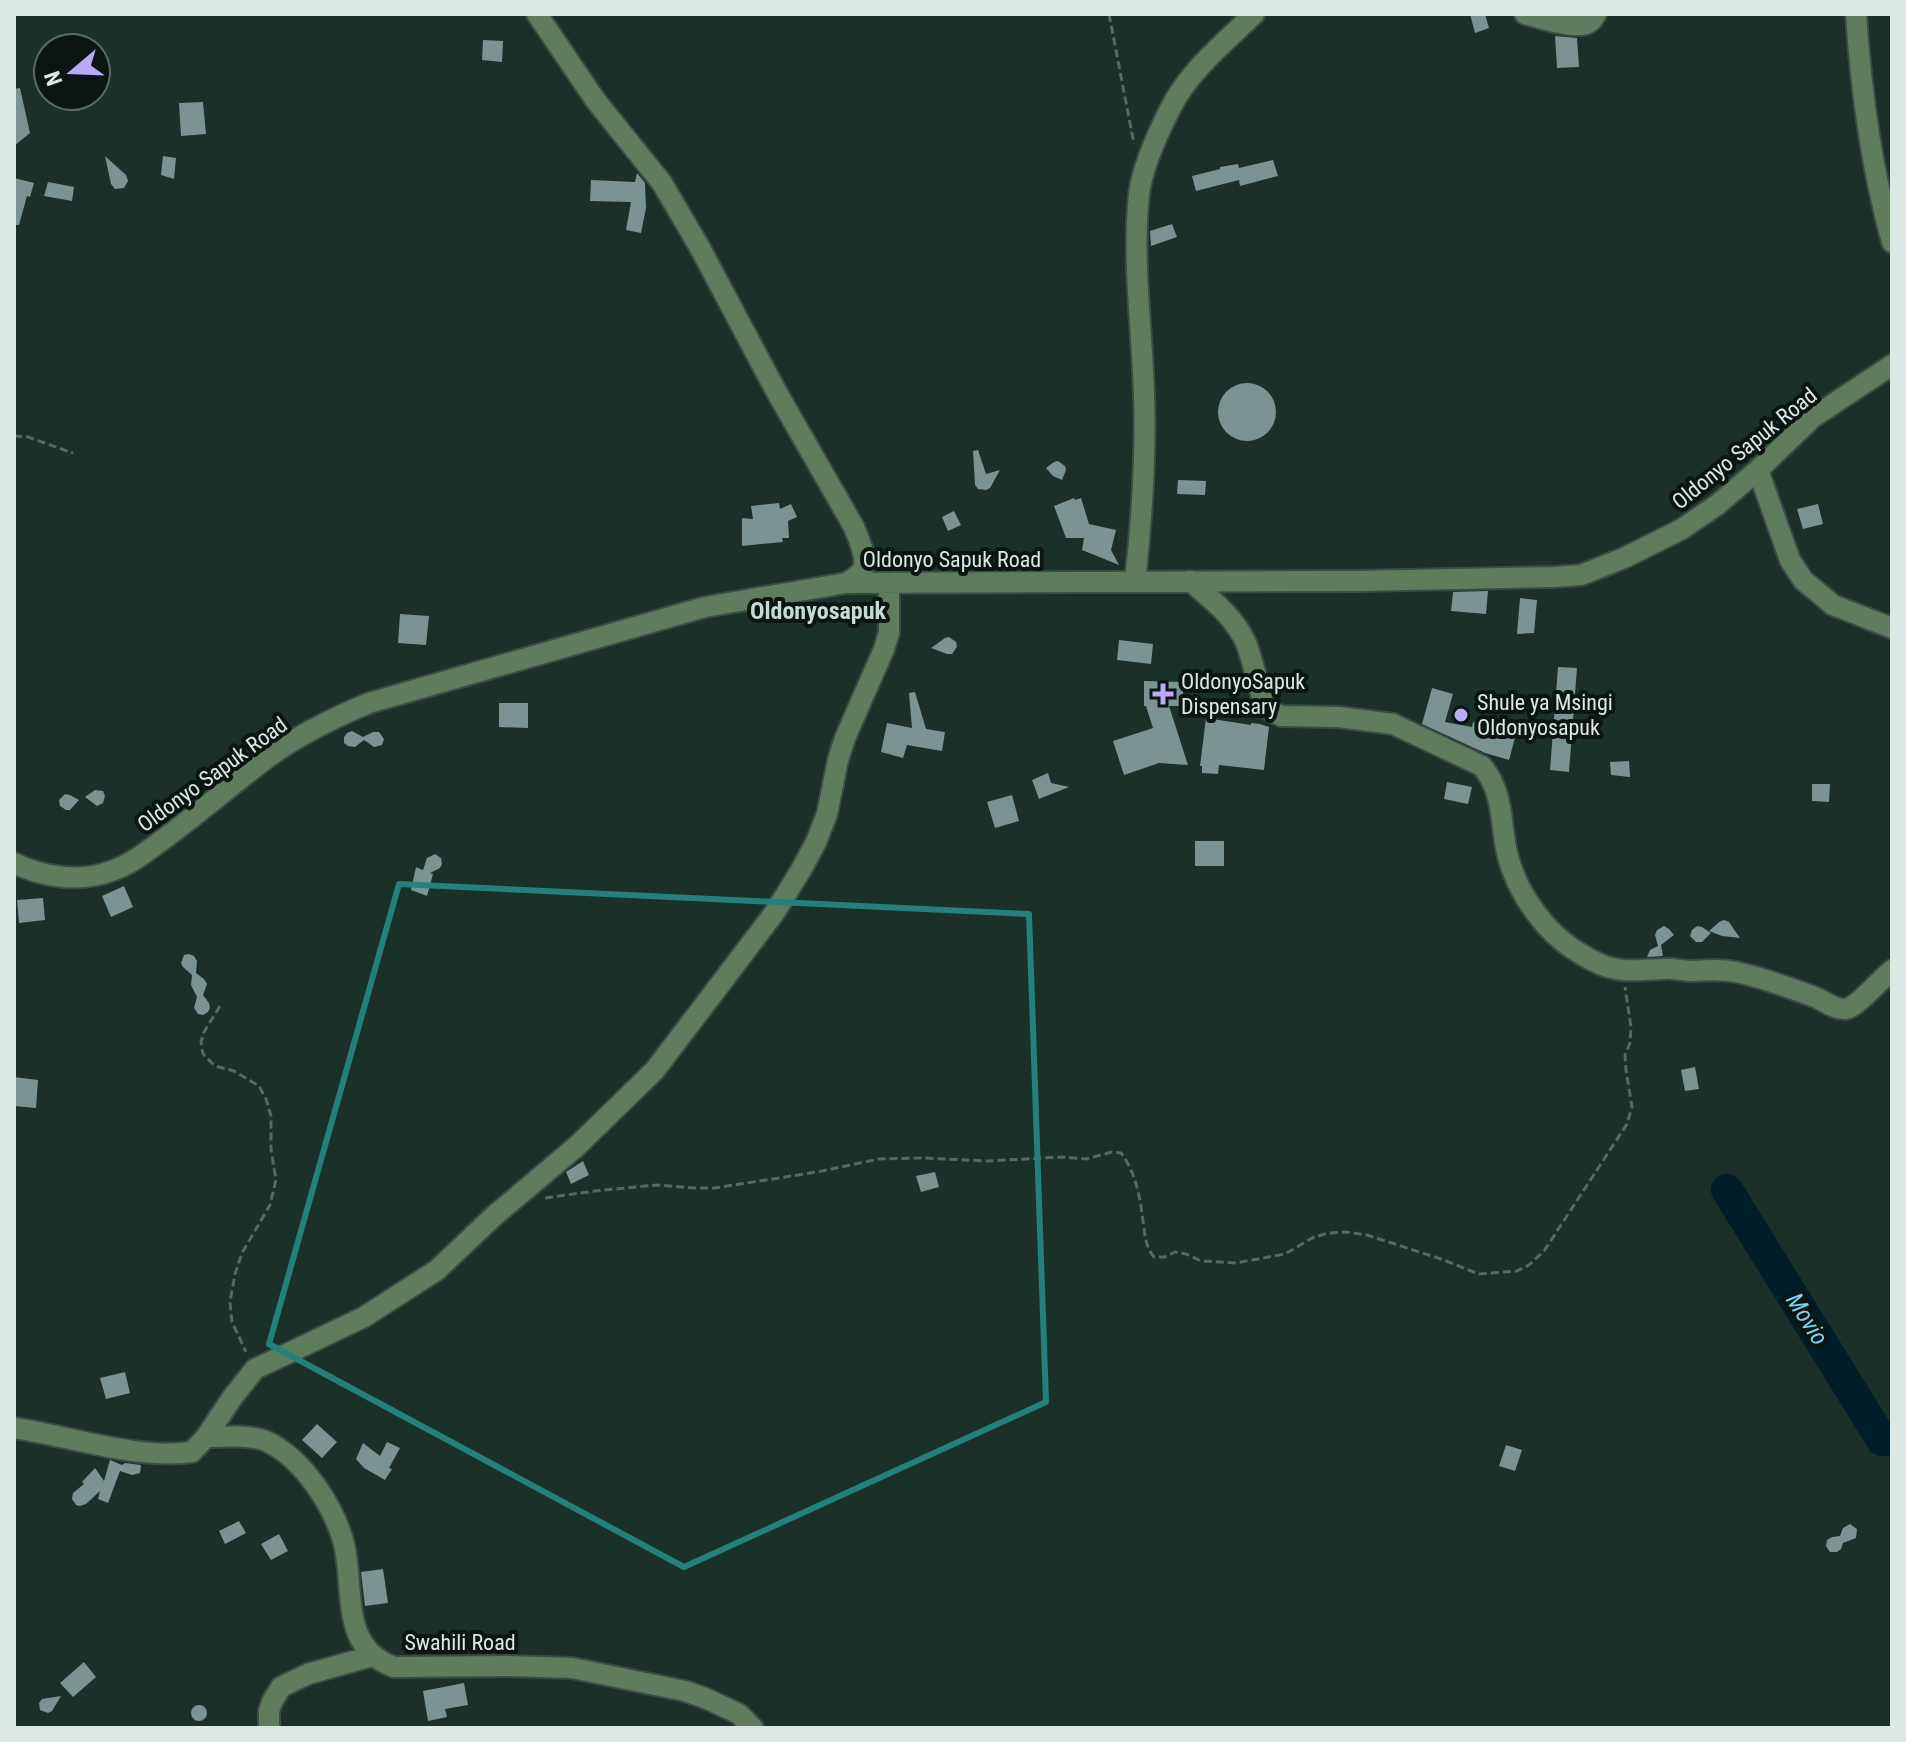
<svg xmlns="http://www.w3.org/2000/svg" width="1906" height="1742" font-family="'Roboto Condensed',sans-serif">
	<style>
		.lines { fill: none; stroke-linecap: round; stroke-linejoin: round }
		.river { stroke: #001e27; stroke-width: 32 }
		.building { fill: #799493 }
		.minor-casing { stroke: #394d46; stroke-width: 24 }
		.path { stroke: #566962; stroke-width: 3; stroke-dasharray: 8 4; stroke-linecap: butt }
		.minor { stroke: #5e7d5f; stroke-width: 20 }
		.marked { fill: none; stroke: #23817a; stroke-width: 6; stroke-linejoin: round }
		.poi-dot { fill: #b9abf7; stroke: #0c1512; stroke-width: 3 }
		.labels { text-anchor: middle; stroke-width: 8; stroke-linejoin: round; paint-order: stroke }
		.street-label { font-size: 22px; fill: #dbe8e3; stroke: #0c1512 }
		.poi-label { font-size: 22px; fill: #dbe8e3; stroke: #0c1512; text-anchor: start }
		.neighbourhood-label { font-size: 24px; font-weight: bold; fill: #c4ddd3; stroke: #0c1512 }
		.water-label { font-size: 24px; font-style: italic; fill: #77d6f2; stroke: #0c1512 }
	</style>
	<rect width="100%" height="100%" fill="#1a3028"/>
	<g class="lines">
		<path class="river" d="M1727,1190L1882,1440H1892"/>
	</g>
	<path class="building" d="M1470,14H1485L1489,28L1475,33Z
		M1555,36L1577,38L1579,67L1557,68Z
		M483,40L503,41L502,62L482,60Z
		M20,88L30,133L14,146V89Z
		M203,102L206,134L181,136L179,103Z
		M105,156L126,175L128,181L124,188L115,189L111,184Z
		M163,156L176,158L174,179L161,175Z
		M1273,160L1278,176L1240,186L1239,180L1196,191L1192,176L1220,169V167L1238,164L1239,168Z
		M637,173L645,183L646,208L641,233L626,230L631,202L590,201L591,180L635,182Z
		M14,178L34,183L30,197L27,196L19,225H14Z
		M48,182L74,187L72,201L44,196Z
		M1172,224L1177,237L1151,246L1150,231Z
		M1218 412a29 29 0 1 1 58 0a29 29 0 1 1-58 0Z
		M978,450L986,474L1000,470L990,488L986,490L978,489L975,485L973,451Z
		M1058,461L1065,466L1066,470L1062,480L1053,476L1046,468L1054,462Z
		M1178,480L1206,481L1205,495L1177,494Z
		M1074,498L1075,500L1081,498L1089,524L1116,530L1111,550L1119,565L1082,550L1084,538H1066L1054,506Z
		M779,503L780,509L791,504L797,517L788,521L789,538H782L783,542L742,546V518L753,519L751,506Z
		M1818,504L1823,524L1803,529L1797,509Z
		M954,511L961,525L948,531L942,517Z
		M1488,591L1486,614L1451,611L1453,592Z
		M1520,598L1537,600L1534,633L1517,634Z
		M400,614L429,616L426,645L398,643Z
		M949,637L956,642L957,647L952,654H947L931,648L945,638Z
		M1119,640L1153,644L1151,664L1117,660Z
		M1558,667L1577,668L1569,772L1550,770Z
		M1144,681L1183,682V706H1169L1188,765L1159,763L1124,775L1113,741L1153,728L1146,706H1144Z
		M1432,688L1453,694L1445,722L1472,727L1473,722L1516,734L1509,760L1485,753L1422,724Z
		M915,692L926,729L945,732L942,751L907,745L903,758L881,752L887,723L912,728L909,693Z
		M499,703H528V728L499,727Z
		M1206,718L1251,725V723L1260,724L1269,727L1264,770L1219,765L1218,774L1202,773V766H1200Z
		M352,731L363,737L373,732H379L384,739L382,745L374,747L364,740L355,747L348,746L344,743V737L347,733Z
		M1629,761L1630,777L1611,775L1610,762Z
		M1048,773L1051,783L1069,787L1039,799L1032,780Z
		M1447,782L1472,787L1468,804L1444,799Z
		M1812,784H1830L1829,802L1812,801Z
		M95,790L103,791L105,796L103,803L97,806L85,797Z
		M65,794L70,795L79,800L70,810H66L60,806L59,800Z
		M1012,795L1019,821L995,828L987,802Z
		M1195,841H1224V866H1195Z
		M435,854L441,858L442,864L440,868L430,873L433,874L427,896L411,890L416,867L423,870L427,858Z
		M124,886L133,907L111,917L102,896Z
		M43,898L45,920L19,923L17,900Z
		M1724,920L1729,922L1740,938L1722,936L1709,931L1719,922Z
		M1664,926L1669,929L1674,935L1661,945L1663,956L1647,957L1650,950L1658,946L1655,935L1657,930Z
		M1697,926L1702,927L1711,933L1702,942H1696L1690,936L1692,930Z
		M189,954L194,956L197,961L196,973L204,979L207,984L203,995L209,1003L210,1008L208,1012L203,1015L198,1014L194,1008L197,997L191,985L192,975L183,967L181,963L184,955Z
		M1695,1067L1699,1089L1685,1091L1681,1070Z
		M14,1077L38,1080L36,1108L14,1106Z
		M583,1161L589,1175L571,1184L566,1172Z
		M935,1172L939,1187L921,1192L916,1176Z
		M125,1372L130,1393L106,1399L100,1378Z
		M317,1424L337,1442L322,1458L302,1440Z
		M387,1442L400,1448L389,1468L392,1469L385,1480L364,1468L356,1459L363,1443L380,1456Z
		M1506,1445L1522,1450L1515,1471L1499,1466Z
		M110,1460L122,1465L125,1463L141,1465L140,1473L132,1475L120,1471L108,1503L98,1499L100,1491L86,1504L80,1506L76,1505L72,1499L73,1493L84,1484L82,1482L95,1468L104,1481Z
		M239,1521L246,1533L225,1544L219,1531Z
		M1850,1524L1857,1529L1856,1538L1843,1543L1841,1549L1837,1552H1830L1826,1546L1827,1540L1832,1537L1840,1536L1843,1528Z
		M279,1534L288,1551L271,1560L261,1544Z
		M383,1569L388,1603L365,1606L361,1572Z
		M84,1662L96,1677L73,1697L60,1683Z
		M464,1683L468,1705L445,1709L447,1717L428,1721L423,1691Z
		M61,1696L52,1711L48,1713L40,1710L39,1703L42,1699Z
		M191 1713a8 8 0 1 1 16 0a8 8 0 1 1-16 0Z"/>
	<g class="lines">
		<defs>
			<path id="minor" d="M537,14L596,101L662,183L700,248L776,391L854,527C858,539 868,556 863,569C860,575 851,580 846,583
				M1525,14C1540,18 1572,29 1586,24C1592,22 1593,19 1596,14
				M1856,14C1861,91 1871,167 1892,242
				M1758,470L1790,560L1803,580L1833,605L1892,628
				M1135,581C1142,519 1146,457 1144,394C1142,327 1132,261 1139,194C1142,169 1159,131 1170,109C1189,71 1224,43 1254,14
				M1190,581C1211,599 1234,616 1246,643C1254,663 1257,685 1265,705L1271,711L1281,716L1338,717L1393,724L1482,766C1504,793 1500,821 1507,853C1512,874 1523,896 1536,913C1553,937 1575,953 1602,965C1622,973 1642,970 1663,969C1673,968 1683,971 1693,971C1708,970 1721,969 1736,972C1761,977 1787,987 1812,996C1822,999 1834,1010 1846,1009C1857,1007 1882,978 1892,970
				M14,863C44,878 82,883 114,870C131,864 146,852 161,841C197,815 231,785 267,758C298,735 333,718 369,703L705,607L846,583L1359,581L1554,577L1581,575L1624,558L1682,529L1717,505L1758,470L1812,418L1892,365
				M14,1428C70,1436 137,1460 192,1452L206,1437L232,1398L255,1369L364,1317L437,1270L494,1216L577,1146L655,1070L775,912L801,870L816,842L827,814L838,760L845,738L884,649L889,633V583
				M206,1437C225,1437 251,1434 268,1442C303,1459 334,1506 344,1544C355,1589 339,1647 394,1667L509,1666L572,1668L685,1691L705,1698L739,1714L753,1728
				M269,1728V1711L272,1702L281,1687L308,1674L372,1656"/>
		</defs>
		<use href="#minor" class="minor-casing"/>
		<path class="path" d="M1109,14L1134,144
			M14,436L28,437L73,453
			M220,1006L204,1032L201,1042L203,1054L215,1066L234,1071L259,1086L266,1099L271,1116V1149L276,1180L270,1205L242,1253L235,1274L230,1302L232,1322L246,1352
			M545,1198L595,1191L657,1185L694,1188H715L817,1172L879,1159L924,1158L988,1161L1061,1157L1086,1159L1112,1152L1121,1153C1136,1173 1140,1197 1143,1221C1145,1234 1145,1246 1154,1257H1165L1175,1252L1186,1254L1201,1261L1236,1263L1285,1254L1312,1238L1328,1233L1346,1232L1367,1235L1441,1259L1479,1274L1517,1271L1529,1265L1544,1251L1627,1124L1632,1107L1626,1070L1625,1055L1630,1043L1631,1027L1625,987"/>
		<use href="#minor" class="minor"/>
	</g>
	<path class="marked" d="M399,884L1029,914L1046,1402L684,1567L269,1344Z"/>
	<g class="poi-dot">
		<path d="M1159 682h8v8h8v8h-8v8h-8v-8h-8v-8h8z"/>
		<circle cx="1461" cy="715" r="8"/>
	</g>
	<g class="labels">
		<g class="street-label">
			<text transform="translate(1744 448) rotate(-39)" y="8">Oldonyo Sapuk Road</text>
			<text x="952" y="567">Oldonyo Sapuk Road</text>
			<text transform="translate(212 774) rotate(-36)" y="8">Oldonyo Sapuk Road</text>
			<text x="460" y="1650">Swahili Road</text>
		</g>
		<g class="poi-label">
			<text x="1181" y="689">OldonyoSapuk<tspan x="1181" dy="25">Dispensary</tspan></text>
			<text x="1477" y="710">Shule ya Msingi<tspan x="1477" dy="25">Oldonyosapuk</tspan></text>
		</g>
		<g class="neighbourhood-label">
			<text x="818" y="619">Oldonyosapuk</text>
		</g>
		<g class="water-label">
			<text transform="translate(1807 1319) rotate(58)" y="8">Movio</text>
		</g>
	</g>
	<rect width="1906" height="1742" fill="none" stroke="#dbe8e3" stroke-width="32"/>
	<g transform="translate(72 72) rotate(251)"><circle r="38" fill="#0c1512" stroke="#5f6966" stroke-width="2"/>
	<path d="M0-6L14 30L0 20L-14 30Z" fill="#b9abf7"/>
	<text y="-12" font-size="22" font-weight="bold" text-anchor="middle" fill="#dbe8e3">N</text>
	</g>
</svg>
